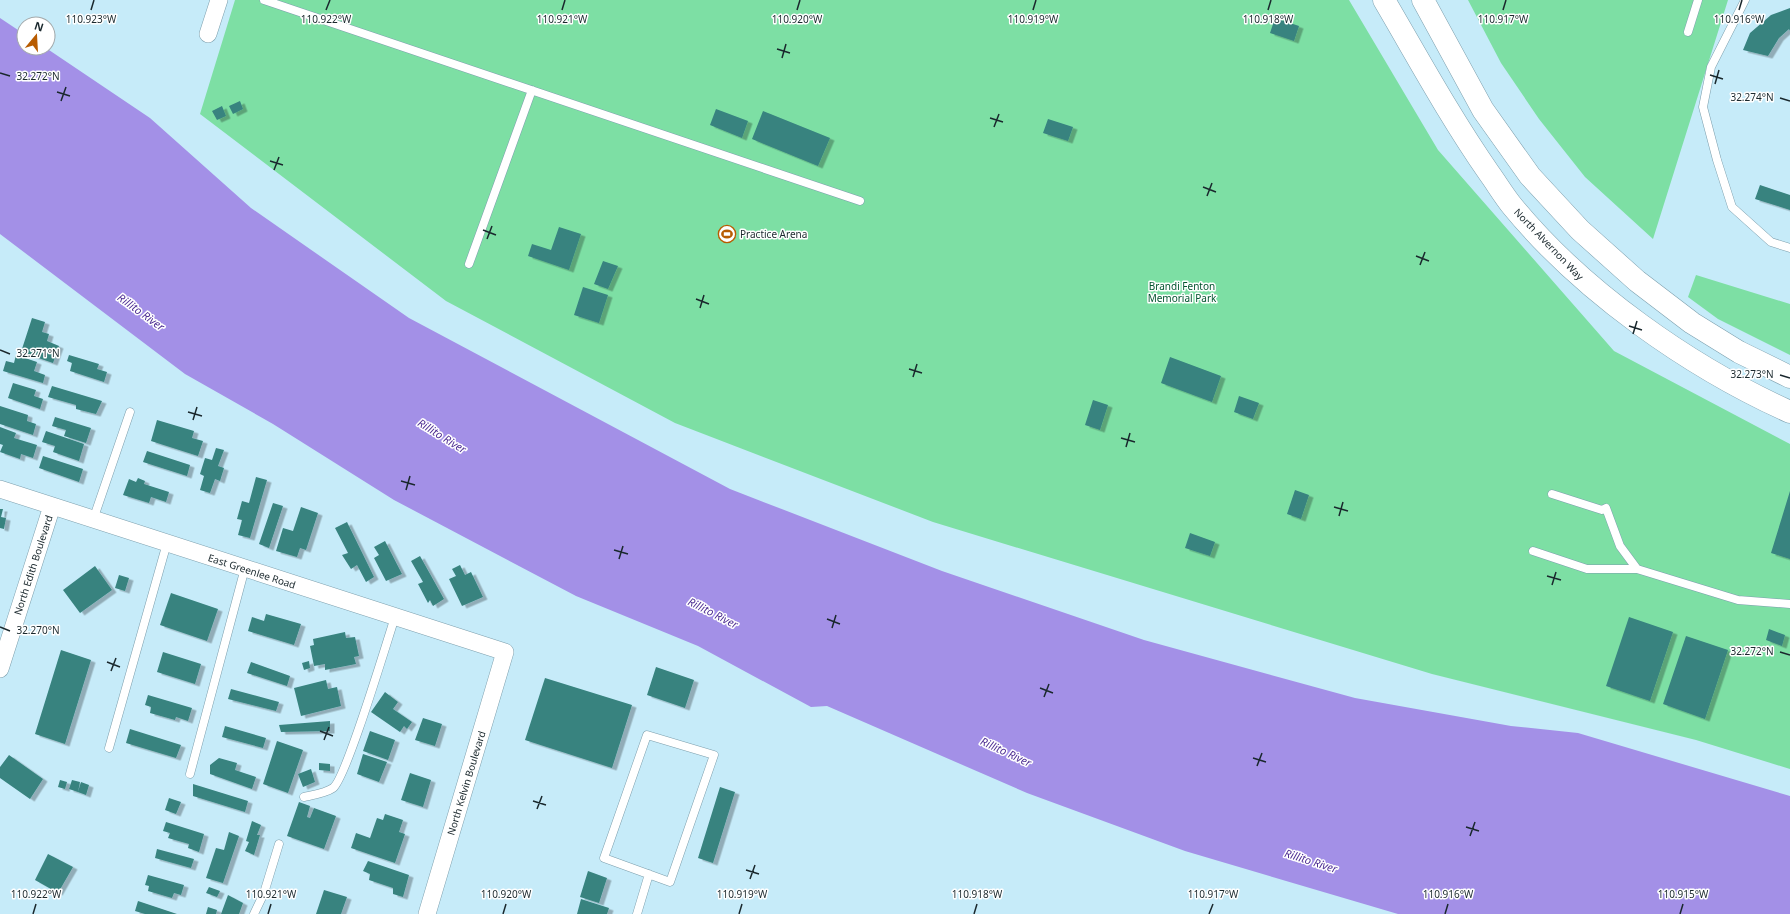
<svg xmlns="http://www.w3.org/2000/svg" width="1790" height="914" font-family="'Noto Sans',sans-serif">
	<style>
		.green { fill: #7ddfa4 }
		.water { fill: #a390e7 }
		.building { fill: #37837f; filter: url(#shadow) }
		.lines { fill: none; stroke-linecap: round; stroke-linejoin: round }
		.lane-casing { stroke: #7d9fad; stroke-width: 9 }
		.street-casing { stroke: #7d9fad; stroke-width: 18 }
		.primary-casing { stroke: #7d9fad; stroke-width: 23 }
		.lane { stroke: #fff; stroke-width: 8 }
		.street { stroke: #fff; stroke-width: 17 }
		.primary { stroke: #fff; stroke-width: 22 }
		.ticks { fill: none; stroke: #1a282d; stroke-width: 1.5 }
		.labels { text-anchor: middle; stroke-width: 3; stroke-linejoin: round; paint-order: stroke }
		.poi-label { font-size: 10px; fill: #1a282d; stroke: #fff; text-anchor: start }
		.street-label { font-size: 10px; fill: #1a282d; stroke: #fff }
		.park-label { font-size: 10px; fill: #03542f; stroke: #fff }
		.water-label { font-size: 11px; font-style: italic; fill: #4d2d92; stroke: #fff }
		.ticks-label { font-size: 10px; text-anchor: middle; fill: #1a282d; stroke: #fff; stroke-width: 3; stroke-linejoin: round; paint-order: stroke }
	</style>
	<defs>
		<filter id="shadow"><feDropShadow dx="4.5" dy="2.5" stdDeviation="0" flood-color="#0004"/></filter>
	</defs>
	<rect width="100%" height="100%" fill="#c6ebf9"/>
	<path class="green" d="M235,0H1349L1438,150L1614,351L1790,444V769L1696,740L1432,674L933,522L675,423L446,301L200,114Z
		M1468,0H1728L1653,239L1585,177L1539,119L1501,63Z
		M1696,275L1790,304V355L1718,319L1688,297Z"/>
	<path class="water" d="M0,18L24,34V48H46L150,118L251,208L409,318L730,489L942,571L1144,640L1355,698L1511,726L1578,733L1790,796V914H1398L1185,851L1027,793L827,706L811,707L698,646L576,596L394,500L273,424L185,374L0,234Z"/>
	<path class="building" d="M1790,8V31L1789,29L1779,38L1768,56L1743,50L1750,33L1771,15Z
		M1275,18L1299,26L1294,41L1270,33Z
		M240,101L243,109L233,114L229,106Z
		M222,106L226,116L217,120L212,111Z
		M716,109L748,121L742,138L710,125Z
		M763,111L830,138L818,166L752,139Z
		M1048,119L1073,127L1068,141L1043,133Z
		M1760,185L1790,195V210L1755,199Z
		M559,227L581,234L569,270L528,256L532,244L551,250Z
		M603,261L618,266L608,289L594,284Z
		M583,287L608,295L599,323L574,315Z
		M32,318L45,322L42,332L49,334L47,341L59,346L53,363L21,352Z
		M16,355L37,362L34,371L45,375L43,383L3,371L6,361L14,363Z
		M69,355L99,364L97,369L107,372L104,382L70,371L72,363L67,361Z
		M1170,357L1221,376L1212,402L1161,383Z
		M13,383L36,390L34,396L43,399L40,409L8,398Z
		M52,386L102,401L96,414L76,409V405L48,397Z
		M1239,396L1259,403L1253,419L1234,412Z
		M1093,400L1108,405L1100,430L1085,425Z
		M0,406L28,415L27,421L36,424L33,435L0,424Z
		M55,417L91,428L86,443L64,436L66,430L52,426Z
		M157,420L194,431L192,438L203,441L198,456L151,441Z
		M0,427L16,433L14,438L37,445L33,458L21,454L20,459L0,452L3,445L0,444Z
		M46,431L84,444L79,461L53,452L55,446L42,442Z
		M216,448L224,450L218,466L224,468L220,481L215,479L210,493L200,490L204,476L200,474L205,458L212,460Z
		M147,451L190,465L187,476L143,462Z
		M43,456L83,469L79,482L39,468Z
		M256,477L267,480L250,538L238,535L242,520L237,519L242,501L249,503Z
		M138,478L145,481L144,484L169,492L166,502L151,497L149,503L123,495L129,479L136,482Z
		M1295,490L1309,495L1301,519L1287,514Z
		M1790,491V559L1771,553Z
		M273,503L283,506L269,548L259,544Z
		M301,507L318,513L306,550L300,548L297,557L276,551L283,528L293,531Z
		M0,509H3L1,517L6,518L4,529L0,528Z
		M347,522L374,577L366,582L357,565L351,569L342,555L348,553L335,528Z
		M1190,533L1215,542L1210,556L1185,548Z
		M385,541L402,574L386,581L374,558L379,555L374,547Z
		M420,556L444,599L433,606L430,600L428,603L418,584L423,582L411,561Z
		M460,565L465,575L471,572L483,597L462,606L449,579L456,576L452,569Z
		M95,566L112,590L80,613L63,590Z
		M119,575L129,578L125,591L115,588Z
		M171,593L218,609L207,641L160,625Z
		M266,614L301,624L294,645L248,631L252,617L264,621Z
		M1629,617L1673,632L1650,701L1606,686Z
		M1769,629L1785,635L1782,646L1766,640Z
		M345,632L346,638L355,637L359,656L354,657L356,664L325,670V664L314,666L310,646L314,645L313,639Z
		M1686,636L1728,650L1705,719L1663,704Z
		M61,650L91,660L65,744L35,734Z
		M163,652L201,664L195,684L157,672Z
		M309,661L310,668L304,670L302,663Z
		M251,662L290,676L287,686L247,673Z
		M656,667L694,680L685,708L647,695Z
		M545,678L632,705L612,768L525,740Z
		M326,680L328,689L337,687L341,706L301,716L294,688Z
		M231,689L279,702L276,711L228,699Z
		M385,692L398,702L393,709L412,722L407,729L404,726L400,732L371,712Z
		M148,695L192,708L188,721L176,717L175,720L150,713L151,707L145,705Z
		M423,718L442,724L435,746L415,740Z
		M330,721V731L281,732L279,725Z
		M225,726L266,738L263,748L222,737Z
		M130,729L181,745L176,758L126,743Z
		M370,731L395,740L388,760L363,751Z
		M277,741L303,750L288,793L263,784Z
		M363,754L387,762L379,782L357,774Z
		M9,755L43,779L30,799L0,778V767Z
		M219,758L237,763L235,770L256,777L252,789L210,774V765Z
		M319,763L330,764V771L319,770Z
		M311,769L315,782L303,787L298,774Z
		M410,773L431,780L423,807L401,800Z
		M60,780L67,782L65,789L58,787Z
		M72,780L80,782L78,792L81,782L89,785L86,795L78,792L69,789Z
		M193,784L248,801L245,812L193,796Z
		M720,787L735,792L713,863L698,858Z
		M169,798L181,802L176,814L165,810Z
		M299,802L310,806L307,817L310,818L314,808L336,816L324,849L287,836Z
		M385,814L403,820L399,832L405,834L395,863L351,848L356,833L370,838L377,818L383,820Z
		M252,821L261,825L257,835H260L254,855L245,851L249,842L246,841Z
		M166,822L204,834L199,852L188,848L189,844L168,838L170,833L163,831Z
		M229,832L239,836L223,883L206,878L216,848L224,850Z
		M157,849L194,859L191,868L155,858Z
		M48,854L73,867L58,893L35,880Z
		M368,861L409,875L403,897L393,894V888L369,880L370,874L363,871Z
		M588,871L607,878L599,903L580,897Z
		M148,875L184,885L181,895L174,893L172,898L148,891L149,886L145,885Z
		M209,887L220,891L217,897L206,893Z
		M324,890L347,897L341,914H316Z
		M228,895L243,903L239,914H221Z
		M581,899L609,908L607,914H577Z
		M138,901L177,914H145L135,911Z
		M208,907L217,910L216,914H206Z"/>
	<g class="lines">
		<defs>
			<path id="lane" d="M264,0L860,201
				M1745,0L1711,67L1703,107L1717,160L1732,207L1771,242L1790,248
				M1688,32L1698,0
				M469,264L532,90
				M93,520L130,412
				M1533,551L1587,569H1637L1620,546L1606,508L1602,510L1552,494
				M1637,569L1738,600L1790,604
				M647,735L714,755L670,882L604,858Z
				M109,748L167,543
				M190,774L245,568
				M304,797C313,795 326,793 333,788C346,779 387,641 395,617
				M254,914L264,893L279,844
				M637,914L649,874"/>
			<path id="street" d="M208,34L219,0
				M0,489L505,652L427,914
				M0,669L52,506"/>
			<path id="primary" d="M1384,0C1418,58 1450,117 1489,173C1497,184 1504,196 1513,207C1583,292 1690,367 1790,412
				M1423,0L1483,110L1530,176L1580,230L1637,281L1692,323L1739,352L1790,377"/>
		</defs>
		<use href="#lane" class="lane-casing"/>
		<use href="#street" class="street-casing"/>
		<use href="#primary" class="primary-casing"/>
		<use href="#lane" class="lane"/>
		<use href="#street" class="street"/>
		<use href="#primary" class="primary"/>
	</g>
	<path class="ticks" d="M91,10L94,0M326,10L330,0M562,10L565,0M797,10L800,0M1033,10L1036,0M1268,10L1271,0M1503,10L1506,0M1739,10L1742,0M777,49L790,53M782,58L786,44M0,73L10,76M1710,75L1723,79M1715,84L1719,70M57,92L70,96M1780,98L1790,101M61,101L66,87M990,118L1003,122M994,127L999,114M270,161L283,165M274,170L279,157M1203,187L1216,192M1207,196L1212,183M483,230L496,235M487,239L492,226M1416,256L1429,261M1420,265L1425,252M696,299L709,304M700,308L704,295M1629,326L1642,330M1633,334L1637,321M0,350L10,354M909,369L922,373M1780,375L1790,378M913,377L917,364M188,412L202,416M193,420L197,407M1121,438L1135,442M1126,447L1130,433M401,481L415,485M406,490L410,476M1334,507L1348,511M1339,516L1343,502M614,550L628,554M619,559L623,546M1547,576L1561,580M1552,585L1556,572M827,619L840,624M0,627L10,631M832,628L836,615M1780,652L1790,655M107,662L120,667M111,671L116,658M1040,688L1053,693M1044,697L1049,684M320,731L333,736M324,740L329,727M1253,758L1266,762M1257,766L1262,753M533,801L546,805M537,809L542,796M1466,827L1479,831M1470,836L1475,822M746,870L759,874M750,879L755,865M33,914L36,904M268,914L271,904M503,914L506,904M739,914L742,904M974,914L977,904M1209,914L1213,904M1445,914L1448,904M1680,914L1683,904"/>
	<defs>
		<symbol id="stadium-ring" viewBox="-11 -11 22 22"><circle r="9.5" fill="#fff" stroke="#b85c01" stroke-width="1.5"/><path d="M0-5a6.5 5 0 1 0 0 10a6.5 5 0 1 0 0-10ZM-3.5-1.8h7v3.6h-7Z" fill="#b85c01"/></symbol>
	</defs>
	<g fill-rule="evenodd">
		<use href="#stadium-ring" x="717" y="224" width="20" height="20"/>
	</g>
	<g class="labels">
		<g class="poi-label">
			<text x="740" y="238">Practice Arena</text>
		</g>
		<g class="street-label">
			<text transform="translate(1549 244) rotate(46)" y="4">North Alvernon Way</text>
			<text transform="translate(33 565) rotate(-72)" y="4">North Edith Boulevard</text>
			<text transform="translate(252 571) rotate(18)" y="4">East Greenlee Road</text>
			<text transform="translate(466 783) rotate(-73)" y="4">North Kelvin Boulevard</text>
		</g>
		<g class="park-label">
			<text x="1182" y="290">Brandi Fenton<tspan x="1182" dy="12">Memorial Park</tspan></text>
		</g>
		<g class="water-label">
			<text transform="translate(141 312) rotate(36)" y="4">Rillito River</text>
			<text transform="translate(442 436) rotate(32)" y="4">Rillito River</text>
			<text transform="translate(713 613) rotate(27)" y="4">Rillito River</text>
			<text transform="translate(1006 752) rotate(25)" y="4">Rillito River</text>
			<text transform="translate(1311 861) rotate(18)" y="4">Rillito River</text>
		</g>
	</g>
	<g class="ticks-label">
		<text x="91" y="23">110.923°W</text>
		<text x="326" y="23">110.922°W</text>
		<text x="562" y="23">110.921°W</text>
		<text x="797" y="23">110.920°W</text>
		<text x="1033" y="23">110.919°W</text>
		<text x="1268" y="23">110.918°W</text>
		<text x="1503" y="23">110.917°W</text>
		<text x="1739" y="23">110.916°W</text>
		<text x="38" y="80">32.272°N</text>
		<text x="1752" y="101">32.274°N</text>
		<text x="38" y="357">32.271°N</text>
		<text x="1752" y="378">32.273°N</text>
		<text x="38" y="634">32.270°N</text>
		<text x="1752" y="655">32.272°N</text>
		<text x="36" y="898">110.922°W</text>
		<text x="271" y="898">110.921°W</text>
		<text x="506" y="898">110.920°W</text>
		<text x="742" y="898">110.919°W</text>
		<text x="977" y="898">110.918°W</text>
		<text x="1213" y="898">110.917°W</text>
		<text x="1448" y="898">110.916°W</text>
		<text x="1683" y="898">110.915°W</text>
	</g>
	<g transform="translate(36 36) rotate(18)"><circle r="19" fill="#ffffff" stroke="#a3a9ab"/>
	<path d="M0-3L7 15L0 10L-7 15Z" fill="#b85c01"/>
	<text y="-6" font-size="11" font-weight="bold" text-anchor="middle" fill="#1a282d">N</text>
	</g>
</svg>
